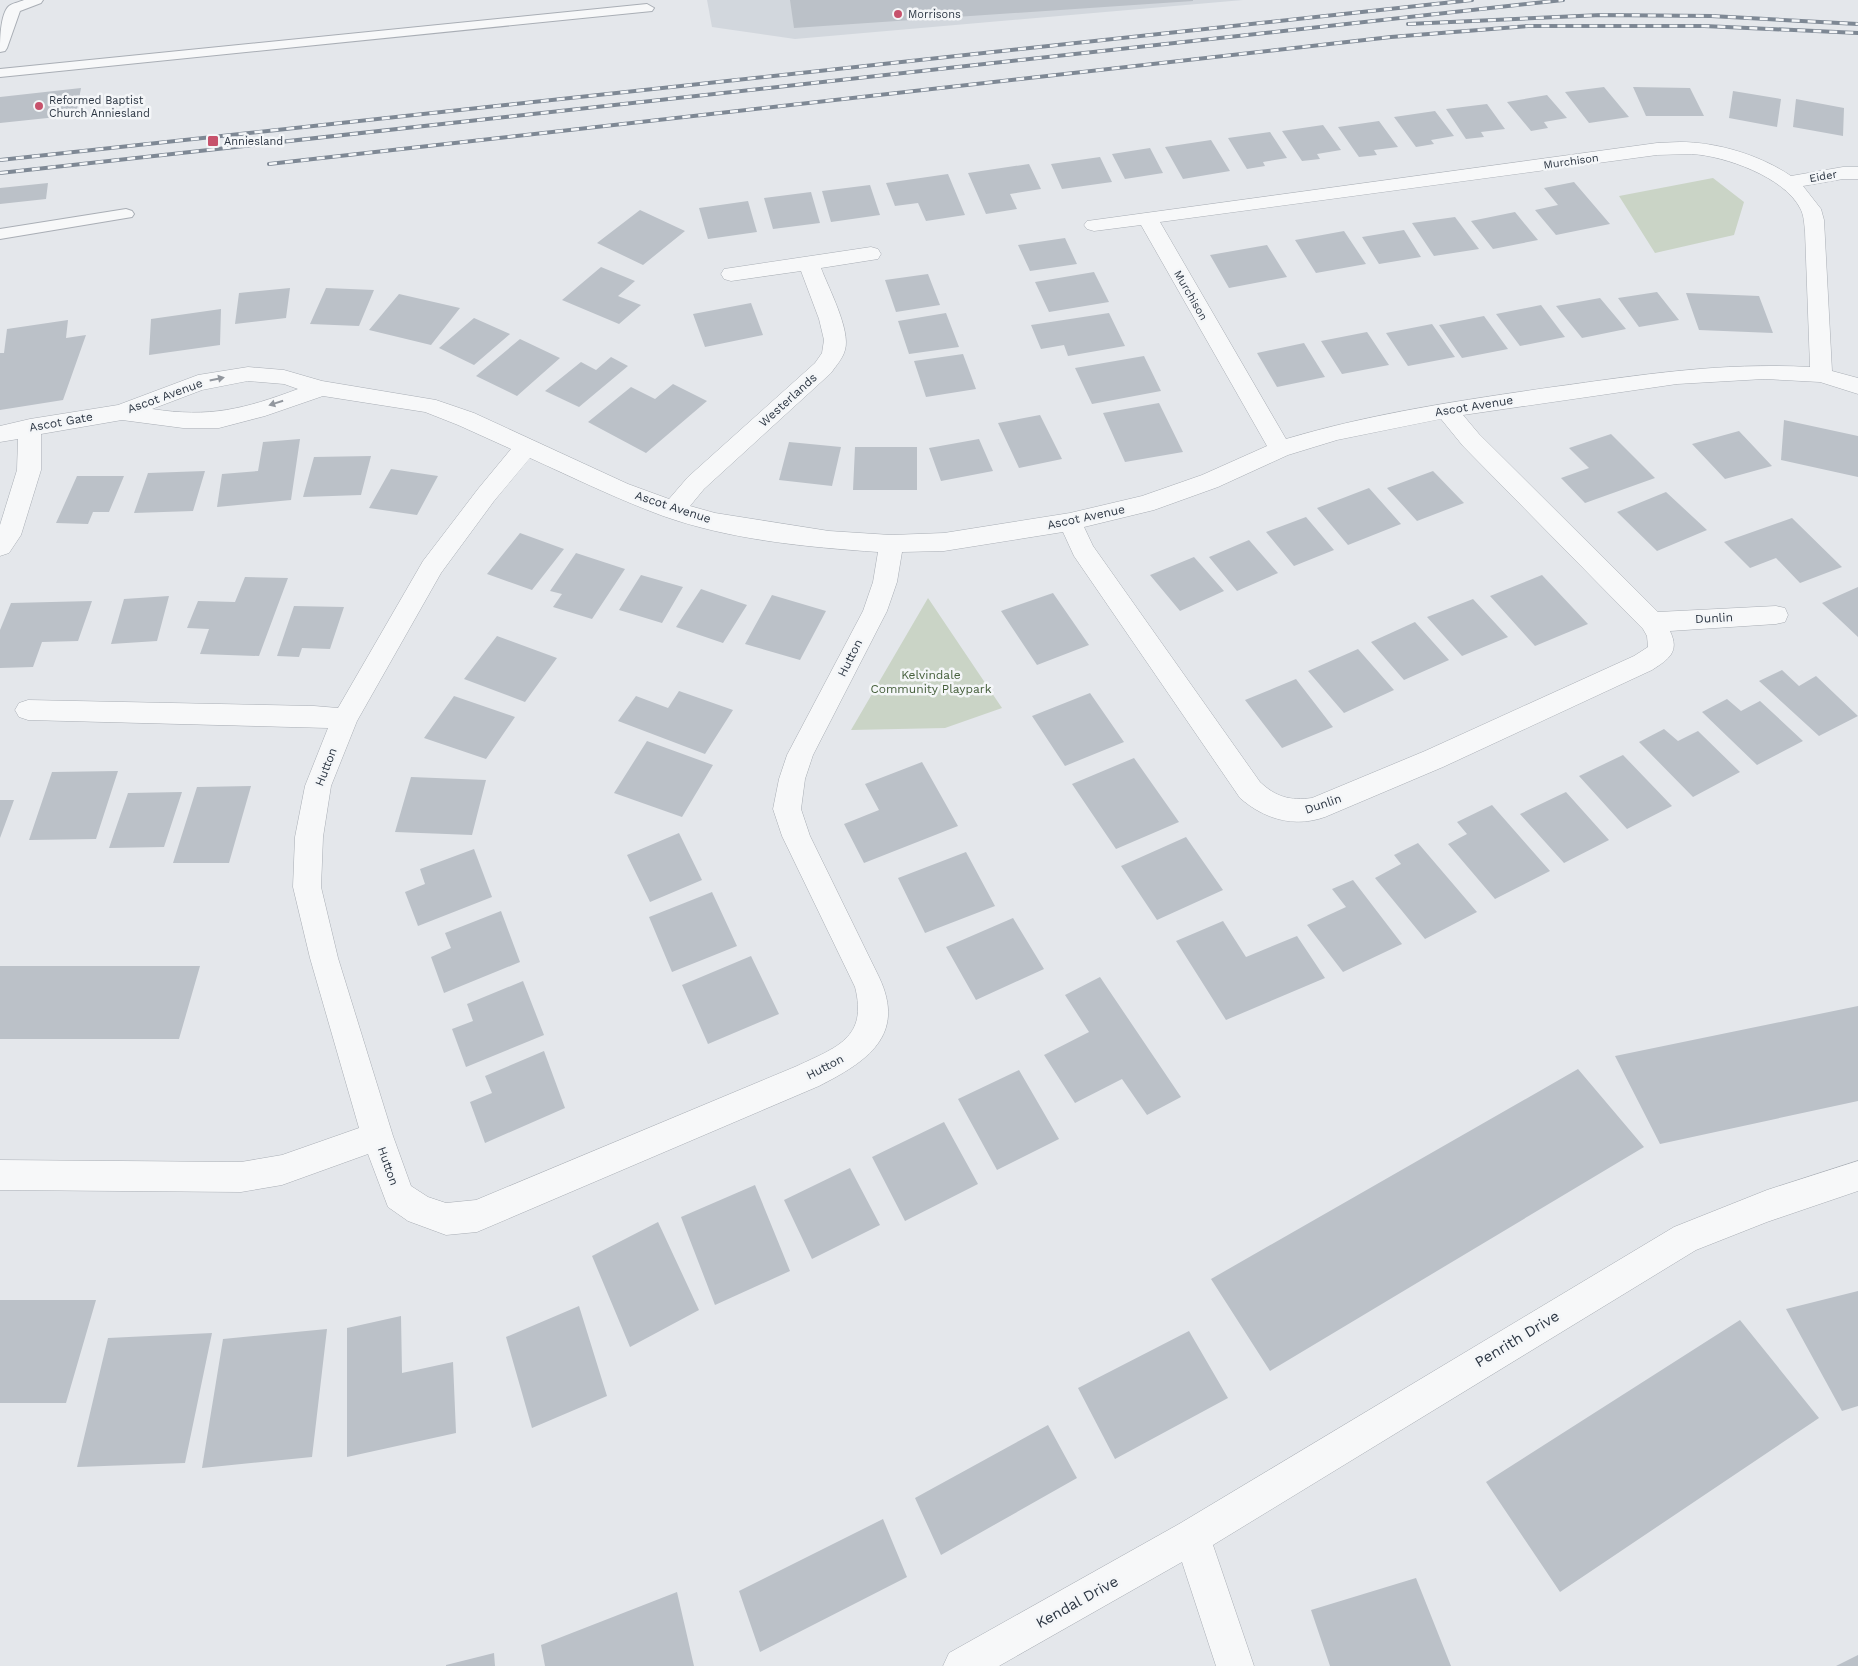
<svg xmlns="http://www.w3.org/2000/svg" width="1858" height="1666" font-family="'Work Sans',sans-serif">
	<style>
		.built { fill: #d2d7dd }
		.green { fill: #cad4c6 }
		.building { fill: #bbc1c8 }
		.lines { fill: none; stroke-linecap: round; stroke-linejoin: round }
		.lane-casing { stroke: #a9aeb5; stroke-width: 2 }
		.street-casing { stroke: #a9aeb5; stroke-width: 1 }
		.lane { fill: #f7f8f9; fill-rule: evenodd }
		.street { fill: #f7f8f9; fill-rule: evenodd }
		.rail-casing { stroke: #7e8894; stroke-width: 4 }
		.rail { stroke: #f4f6f8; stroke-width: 2.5; stroke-dasharray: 8; stroke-linecap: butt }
		.oneway { fill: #92979e }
		.poi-dot { fill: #c7526c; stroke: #f4f6f8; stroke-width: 2 }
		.labels { text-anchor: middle; stroke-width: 5; stroke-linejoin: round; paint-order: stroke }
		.far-poi-label { font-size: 11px; fill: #2c3643; stroke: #f4f6f8; text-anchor: start }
		.far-street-label { font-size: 11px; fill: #2c3643; stroke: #f4f6f8 }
		.street-label { font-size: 12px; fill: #2c3643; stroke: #f4f6f8 }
		.park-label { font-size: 12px; fill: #445e3a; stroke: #f4f6f8 }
		.near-street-label { font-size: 15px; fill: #2c3643; stroke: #f4f6f8 }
	</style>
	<rect width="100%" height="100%" fill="#e4e7eb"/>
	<path class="built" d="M707,0H1243L795,39L712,27Z"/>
	<path class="green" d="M1713,178L1744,202L1734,235L1655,253L1619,196Z
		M928,598L1002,708L945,728L851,730Z"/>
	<path class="building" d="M790,0H1193V1L794,28Z
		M1604,87L1629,117L1589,123L1565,92Z
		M1633,87L1690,88L1704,116H1646Z
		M81,88L76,115L0,123V97Z
		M1733,91L1781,99L1777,127L1729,118Z
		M1547,95L1567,118L1544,122L1548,128L1531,131L1507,102Z
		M1796,99L1844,108L1843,136L1793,127Z
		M1487,104L1505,129L1481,132L1484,137L1466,139L1446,109Z
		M1435,111L1454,136L1431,140L1434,144L1416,147L1394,117Z
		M1379,121L1398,147L1374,150L1377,155L1359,157L1338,127Z
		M1323,125L1341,150L1317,154L1320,159L1302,161L1282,131Z
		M1270,132L1287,158L1263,162L1265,166L1247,169L1228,138Z
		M1211,140L1230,171L1183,179L1165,147Z
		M1150,148L1163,173L1125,179L1112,154Z
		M1100,157L1112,182L1062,189L1051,164Z
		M1029,164L1041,189L1010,194L1017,209L986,214L968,173Z
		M948,174L965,215L926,221L918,203L895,206L886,183Z
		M1574,182L1610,224L1556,235L1535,210L1558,205L1544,188Z
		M48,183L46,199L0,204V188Z
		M870,185L880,215L831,222L822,191Z
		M811,192L820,223L773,229L764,198Z
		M748,201L757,232L708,239L699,208Z
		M640,210L685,231L643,265L597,243Z
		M1515,212L1538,240L1493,249L1471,221Z
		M1455,217L1479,249L1434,256L1412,223Z
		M1404,230L1421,257L1379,264L1362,237Z
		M1344,231L1366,264L1316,273L1295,240Z
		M1065,238L1077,264L1030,271L1018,245Z
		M1267,245L1287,277L1229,288L1210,255Z
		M601,267L635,281L618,296L641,305L619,324L562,300Z
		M1094,272L1109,302L1049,312L1035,282Z
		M928,274L940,305L896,312L885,280Z
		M290,288L286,318L235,324L239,293Z
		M326,288L374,290L359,326L310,324Z
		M1657,292L1679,320L1639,327L1618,298Z
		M1686,293L1759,296L1773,333L1699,330Z
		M399,294L460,308L431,345L369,330Z
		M1600,298L1626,329L1582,338L1556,306Z
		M751,303L763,335L705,347L693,314Z
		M1541,305L1565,337L1520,346L1496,314Z
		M221,309L220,345L149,355L151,319Z
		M946,313L959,347L909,354L898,321Z
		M1109,313L1125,346L1068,356L1064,345L1041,349L1031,325Z
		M1484,316L1508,349L1462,358L1439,325Z
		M474,318L510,334L474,365L439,348Z
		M68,320L66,338L86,335L63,400L0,410V353H4L7,329Z
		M1432,324L1455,357L1408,366L1386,333Z
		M1367,332L1389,365L1342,374L1321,341Z
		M520,339L560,358L517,396L476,376Z
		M1304,343L1325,377L1277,387L1257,353Z
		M963,354L976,389L926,397L914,361Z
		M1144,356L1161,391L1092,404L1075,368Z
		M611,357L628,366L579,407L545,391L581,362L596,370Z
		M673,384L707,401L646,453L588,422L631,387L655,399Z
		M1159,403L1183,452L1125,462L1103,413Z
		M1040,415L1062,459L1019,468L998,423Z
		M1784,420L1858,436V477L1781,460Z
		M1739,431L1772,466L1725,479L1692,444Z
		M1611,434L1655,478L1585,503L1561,478L1589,468L1569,448Z
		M300,439L291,500L217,507L222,474L258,471L263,442Z
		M979,439L993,471L941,481L929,448Z
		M789,442L841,447L832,486L779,480Z
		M855,447H917V490H853Z
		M371,456L361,495L303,497L314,457Z
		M391,469L438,476L417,515L369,508Z
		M205,471L193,511L134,513L148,473Z
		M1433,471L1464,503L1417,521L1387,488Z
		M77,476H124L109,512H93L88,524L56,523Z
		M1369,488L1401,524L1348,545L1317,508Z
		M1666,492L1707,530L1657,551L1617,512Z
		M1306,517L1334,550L1294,566L1266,532Z
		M1792,518L1842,567L1800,583L1776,558L1750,568L1724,542Z
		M520,533L564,549L532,590L487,574Z
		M1249,540L1278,573L1237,591L1209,557Z
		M576,553L625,569L592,619L553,607L562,594L550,591Z
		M1194,557L1224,591L1180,611L1150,575Z
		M641,575L683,587L662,623L619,610Z
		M1542,575L1588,624L1535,646L1490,596Z
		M245,577L288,578L259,656L200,654L209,629L187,628L198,601L235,602Z
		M1858,587V637L1822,603Z
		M701,589L747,605L723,643L676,627Z
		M1053,593L1089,645L1037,665L1001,611Z
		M772,595L826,611L800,660L745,644Z
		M169,596L157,641L111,644L124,599Z
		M1473,599L1508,637L1462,656L1427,617Z
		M92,601L78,641L42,642L33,667L0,668V630L11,603Z
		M294,606L344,607L330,649L302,648L299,657L277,656Z
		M1415,622L1449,660L1404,680L1371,642Z
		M497,636L557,658L525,702L464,679Z
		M1358,649L1394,690L1344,713L1308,671Z
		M1782,670L1799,686L1816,676L1858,716L1819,736L1759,681Z
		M1296,679L1333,727L1282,748L1245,700Z
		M679,691L733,710L705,754L618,721L636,696L668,708Z
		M1090,693L1124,742L1065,766L1032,716Z
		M454,696L515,717L486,759L424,738Z
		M1727,699L1741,711L1760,701L1803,741L1757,765L1702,712Z
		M1664,729L1678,741L1698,731L1740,772L1693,797L1639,742Z
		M647,741L713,765L682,817L614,793Z
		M1623,755L1672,806L1627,829L1579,776Z
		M1134,758L1179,822L1116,849L1072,784Z
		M922,762L958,826L864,863L844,824L879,810L865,784Z
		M118,771L96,839L29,840L52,772Z
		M411,777L486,780L472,835L395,832Z
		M251,786L229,863H173L197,787Z
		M182,792L164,847L109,848L128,793Z
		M1566,792L1609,840L1564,863L1520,814Z
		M0,800H14L0,838Z
		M1492,805L1550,871L1495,899L1448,844L1467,834L1457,822Z
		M679,833L702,880L650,902L627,855Z
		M1186,837L1223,890L1157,920L1121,866Z
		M1418,843L1477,912L1425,939L1375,878L1401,864L1394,855Z
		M474,849L492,897L418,926L405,892L425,884L420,869Z
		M966,852L995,906L925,933L898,878Z
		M1353,880L1402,944L1343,972L1307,925L1346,907L1332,889Z
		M712,892L737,946L672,972L649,917Z
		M501,911L520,962L444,993L431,957L451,948L445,933Z
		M1013,918L1044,969L976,1000L946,947Z
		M1223,921L1246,957L1297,936L1325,978L1226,1020L1176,941Z
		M751,956L779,1014L708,1044L682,985Z
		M0,966H200L179,1039H0Z
		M1100,977L1181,1097L1147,1115L1122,1079L1075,1103L1044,1055L1089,1032L1065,995Z
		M523,981L544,1035L466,1067L452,1029L473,1021L467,1004Z
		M1858,1006V1101L1660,1144L1615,1056Z
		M544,1051L565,1108L485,1143L470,1102L492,1093L485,1076Z
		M1578,1069L1644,1147L1270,1371L1211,1279Z
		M1019,1070L1059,1139L997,1170L958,1099Z
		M944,1122L978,1184L905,1221L872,1157Z
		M850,1168L880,1225L812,1259L784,1200Z
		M755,1185L790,1271L715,1305L681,1217Z
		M658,1222L699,1310L630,1347L592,1256Z
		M1858,1291V1406L1842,1411L1786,1309Z
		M0,1300H96L66,1403H0Z
		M579,1306L607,1396L532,1428L506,1337Z
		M401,1316L402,1373L453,1362L456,1433L347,1457V1328Z
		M1740,1320L1819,1418L1560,1592L1486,1482Z
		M327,1329L312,1457L202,1468L223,1339Z
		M1189,1331L1228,1398L1115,1459L1078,1388Z
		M212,1333L185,1463L77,1467L108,1338Z
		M1048,1425L1077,1478L941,1555L915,1498Z
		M883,1519L907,1577L760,1652L739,1591Z
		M1416,1578L1451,1666H1330L1311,1610Z
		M677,1592L694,1666H545L541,1645Z
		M494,1653L495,1666H446V1665Z
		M1858,1655V1666H1836Z"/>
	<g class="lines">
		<defs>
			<path id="lane" d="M24,0H43L41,3L20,11L7,48L5,51L0,52C0,41 0,14 9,6C13,3 20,2 24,0Z
				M647,4L654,8L652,11L0,77V69Z
				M126,209L132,211L134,214L132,217L0,239V229Z"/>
			<path id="street" d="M1680,142C1717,142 1760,155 1791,176L1843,167H1858V179H1843L1803,186L1821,209L1824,220L1832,371L1858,378V394L1820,382L1764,379L1677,384L1463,415L1479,434L1658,612L1776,606L1785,608L1788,615L1785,622L1776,624L1670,631C1680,652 1669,659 1652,670L1443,767L1325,817C1294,828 1264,819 1240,798L1074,556L1063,532L944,551L902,552L897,582L887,611L813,755L805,779L801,809L810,836L879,977C907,1036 866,1062 819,1086L477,1232L446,1235L408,1221L388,1207L368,1154L282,1185L241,1192L0,1190V1160L241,1162L282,1155L359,1128L310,958L293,887L295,837L305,786L328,728L28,720L19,717L15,710L19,703L28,700L314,706L338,708L423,561L478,489L511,449L458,425L425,412L323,396L265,416L219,428H183L122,420L41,434V470L21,535L9,553L0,556V525L17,470L18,439L0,442V426L30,419L118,405L198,375L248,367L284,370L322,381L436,400L474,413L628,484L669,499L688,477L815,363L822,353L824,340L819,319L801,271L731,281L724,279L721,274L724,269L871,247L878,249L881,254L878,259L821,268C828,287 851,330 845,350C843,358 836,366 831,373L704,489L690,506L715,513L829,531L891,535L944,533L1070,513L1142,496L1202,475L1267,446L1141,225L1094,231L1087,229L1084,225L1087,221L1657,143ZM1692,154C1725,156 1784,177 1800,208C1804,215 1804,223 1805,231L1810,367C1721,362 1641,375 1553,387C1463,400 1373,413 1286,439L1160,222L1657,155ZM248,381L284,384L298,389C244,409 210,418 152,409L202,390ZM1441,419L1463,446L1643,629L1647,636L1648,647L1634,656L1425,751L1312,798C1290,801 1276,797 1260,782L1093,546L1084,527L1154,510L1218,487L1288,455L1337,440ZM530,458C574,478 617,499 663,516C731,540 806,547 878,552L873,582L863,611L787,755L779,779L773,809L782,836L855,987C868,1038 837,1047 797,1066L476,1200L446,1203L428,1197L411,1186L393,1136L338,958L321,887L323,837L331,786L357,721L441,573L494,501Z
				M1858,1161V1191L1767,1222L1696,1250L1213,1545L1254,1666H1216L1182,1562L999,1666H943L949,1653L1179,1524L1674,1227L1767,1190Z"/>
		</defs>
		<use href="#lane" class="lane-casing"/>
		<use href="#street" class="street-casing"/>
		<use href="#lane" class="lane"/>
		<use href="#street" class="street"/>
		<defs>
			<path id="rail" d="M1408,24L1601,15L1711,16L1858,24
				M0,160L1472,0
				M269,164L1391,37L1528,26H1704L1858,33
				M0,173L1563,0"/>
		</defs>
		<use href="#rail" class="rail-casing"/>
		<use href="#rail" class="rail"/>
	</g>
	<defs><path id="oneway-solid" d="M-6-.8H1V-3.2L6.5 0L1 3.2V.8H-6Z" transform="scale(1.25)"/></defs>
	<g class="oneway">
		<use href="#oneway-solid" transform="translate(217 379) rotate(-12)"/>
		<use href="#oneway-solid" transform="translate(276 403) rotate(162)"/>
	</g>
	<g class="poi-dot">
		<circle cx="898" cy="14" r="5"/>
		<circle cx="39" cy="106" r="5"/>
		<rect x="207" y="135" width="12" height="12" rx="2.5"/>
	</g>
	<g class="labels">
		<g class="far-poi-label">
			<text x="908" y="18">Morrisons</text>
			<text x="49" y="104">Reformed Baptist<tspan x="49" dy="13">Church Anniesland</tspan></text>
			<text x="224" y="145">Anniesland</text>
		</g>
		<g class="far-street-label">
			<text transform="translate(1571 161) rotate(-8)" y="4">Murchison</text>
			<text transform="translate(1823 176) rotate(-10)" y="4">Eider</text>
			<text transform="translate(1191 295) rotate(60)" y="4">Murchison</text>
		</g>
		<g class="street-label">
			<text transform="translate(165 396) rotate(-20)" y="4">Ascot Avenue</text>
			<text transform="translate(788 400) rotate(-42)" y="4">Westerlands</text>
			<text transform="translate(1474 406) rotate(-9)" y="4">Ascot Avenue</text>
			<text transform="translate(61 422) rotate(-10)" y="4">Ascot Gate</text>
			<text transform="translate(673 507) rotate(18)" y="4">Ascot Avenue</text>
			<text transform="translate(1086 517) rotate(-12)" y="4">Ascot Avenue</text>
			<text transform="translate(1714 618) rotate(-3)" y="4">Dunlin</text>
			<text transform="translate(850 658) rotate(-63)" y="4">Hutton</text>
			<text transform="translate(326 767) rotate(-69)" y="4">Hutton</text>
			<text transform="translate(1323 804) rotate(-19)" y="4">Dunlin</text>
			<text transform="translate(825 1067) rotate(-27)" y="4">Hutton</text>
			<text transform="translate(388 1166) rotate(70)" y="4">Hutton</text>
		</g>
		<g class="park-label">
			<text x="931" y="679">Kelvindale<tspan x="931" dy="14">Community Playpark</tspan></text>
		</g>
		<g class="near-street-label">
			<text transform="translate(1517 1339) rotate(-31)" y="5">Penrith Drive</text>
			<text transform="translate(1077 1602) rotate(-29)" y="5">Kendal Drive</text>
		</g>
	</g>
</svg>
